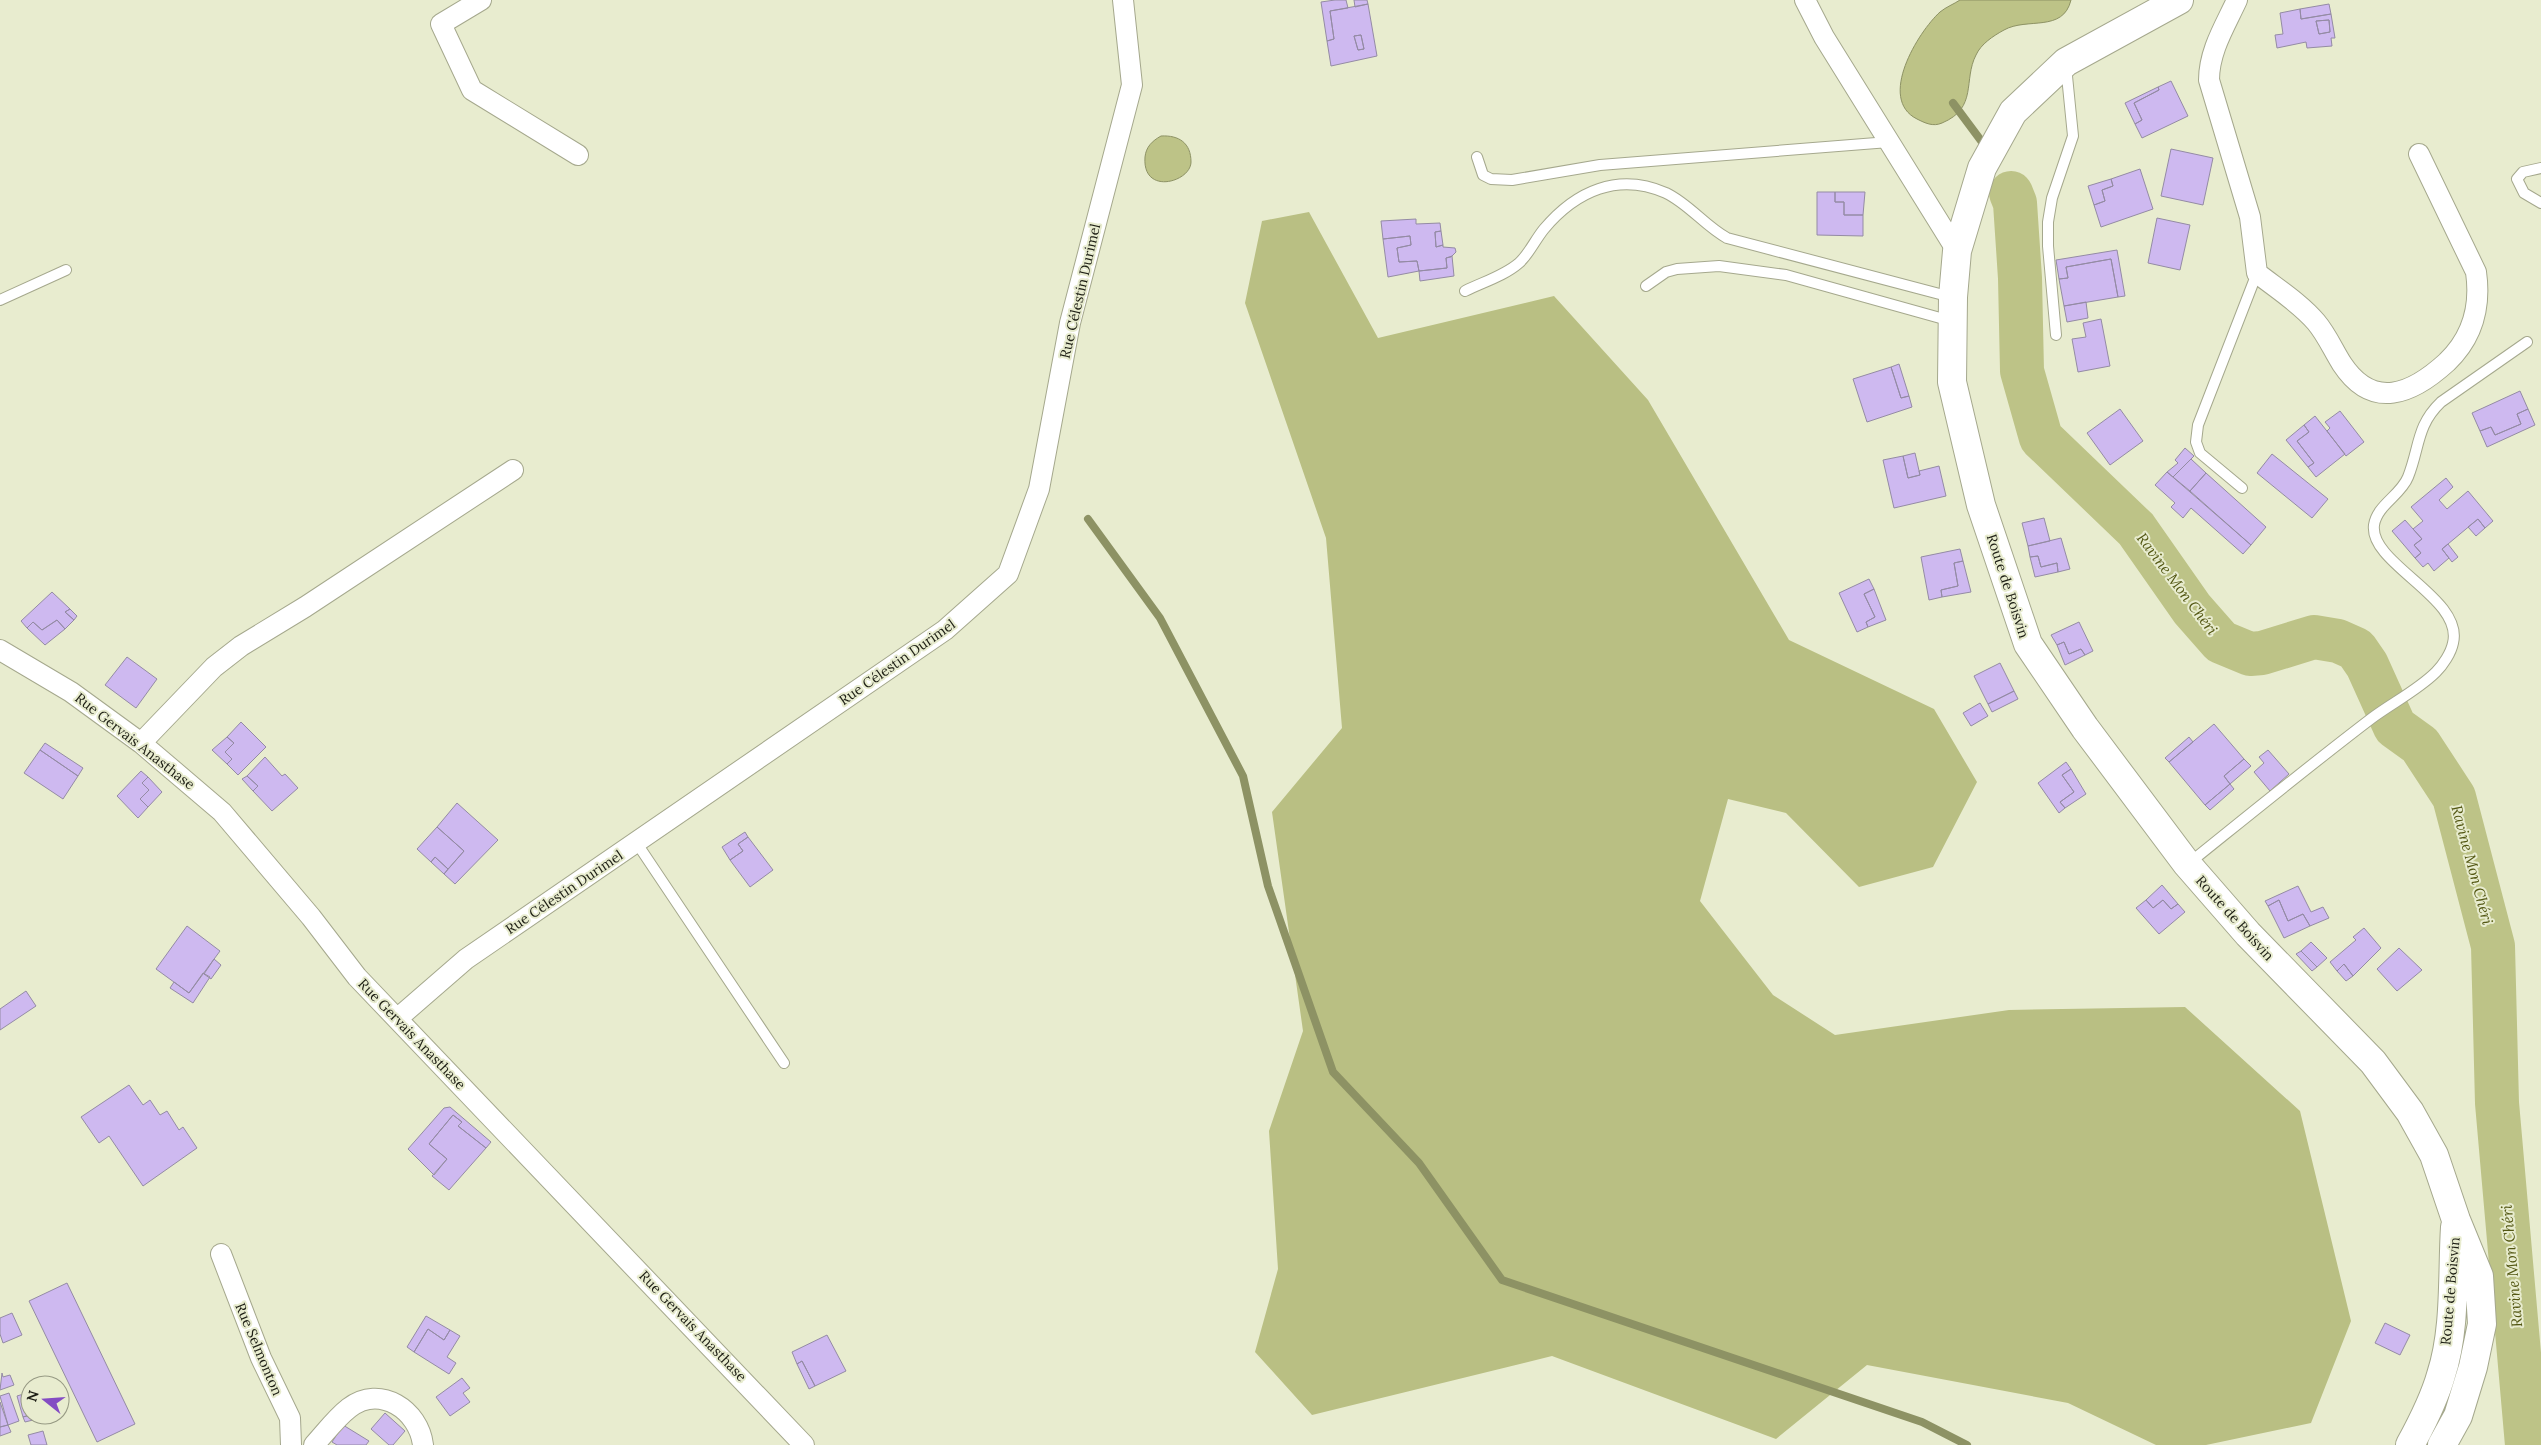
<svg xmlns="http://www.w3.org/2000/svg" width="2541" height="1445" font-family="Lora,serif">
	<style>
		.forest { fill: #b9bf83 }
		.water { fill: #bdc387; stroke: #8d9264 }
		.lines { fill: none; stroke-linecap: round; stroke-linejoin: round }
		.stream { stroke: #8d9264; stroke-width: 8 }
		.river { stroke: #bdc387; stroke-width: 44 }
		.building { fill: #ceb9f0; stroke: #948ba4; fill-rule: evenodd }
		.lane-casing { stroke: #a5a88d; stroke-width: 12 }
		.street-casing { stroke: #a5a88d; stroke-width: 22 }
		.secondary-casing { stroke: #a5a88d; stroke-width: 30 }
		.lane { stroke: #fff; stroke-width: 10 }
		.street { stroke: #fff; stroke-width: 20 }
		.secondary { stroke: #fff; stroke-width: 28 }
		.labels { text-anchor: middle; stroke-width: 4; stroke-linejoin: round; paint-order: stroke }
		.street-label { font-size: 14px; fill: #1d1e14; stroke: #e8eccf }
		.water-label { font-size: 15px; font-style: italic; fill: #535713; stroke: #e8eccf }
	</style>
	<rect width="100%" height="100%" fill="#e8eccf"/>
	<path class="forest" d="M1309,212L1378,338L1554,296L1648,400L1789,640L1934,709L1977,782L1933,867L1859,887L1786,813L1728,799L1700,901L1773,995L1835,1035L2009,1010L2185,1007L2300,1111L2351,1321L2311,1423L2206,1445H2156L2068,1403L1867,1365L1776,1439L1552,1356L1312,1415L1255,1352L1278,1269L1269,1131L1303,1031L1272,812L1342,728L1326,538L1245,303L1262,221Z"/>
	<path class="water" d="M1960,0H2071C2063,33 2027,17 2004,30C1993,36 1981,44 1976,55C1963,80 1978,108 1942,123C1933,127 1925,123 1917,119C1877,99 1918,32 1940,12C1946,7 1954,4 1960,0Z
		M1161,136C1179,135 1191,143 1191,162C1191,182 1142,196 1145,157C1146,147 1152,141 1161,136Z"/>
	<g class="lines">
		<path class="stream" d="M1953,103L1985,146
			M1088,519L1160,618L1243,776L1268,886L1333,1072L1419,1163L1502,1280L1922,1422L1967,1445"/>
		<path class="river" d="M2011,193L2015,203L2020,278L2022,371L2041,438L2136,529L2192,609L2221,642L2250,654L2262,653L2314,637L2338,641L2356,649L2367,665L2395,727L2420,745L2454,797L2493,946L2497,1103L2527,1445"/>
	</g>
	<path class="building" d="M1335,0H1346L1348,8L1330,11L1334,39L1327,41L1321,2Z
		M1354,0H1367L1368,4L1355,7Z
		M1368,4L1377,56L1331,66L1327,41L1334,39L1330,11ZM1361,35L1364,49L1358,50L1354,36Z
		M2329,4L2331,14L2301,19L2300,9Z
		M2300,9L2301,19L2331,14L2335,38H2331L2332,46L2307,48L2306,42L2277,48L2275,35L2283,34L2280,13ZM2329,20L2330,32L2319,34L2316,21Z
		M2329,20L2330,32L2319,34L2316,21Z
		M1361,35L1364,49L1358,50L1354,36Z
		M2171,81L2188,116L2142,138L2135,124L2142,120L2134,103L2159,90L2158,87Z
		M2158,87L2159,90L2134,103L2142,120L2135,124L2125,103Z
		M2171,149L2213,158L2203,205L2161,196Z
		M2140,169L2153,209L2101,227L2094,205L2105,201L2102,190L2113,186L2111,179Z
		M2111,179L2113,186L2102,190L2105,201L2094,205L2088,186Z
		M1817,192H1835V202H1844V215H1863V236L1817,235Z
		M1835,192H1865L1863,215H1844V202H1835Z
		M2157,218L2190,225L2180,270L2148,263Z
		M1416,219V224L1440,223L1441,231L1435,232L1436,247L1443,245V247L1455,248L1456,252L1451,257L1446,258L1447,268L1419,271L1417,261L1399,262L1397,248L1411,245L1410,236L1383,239L1381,221Z
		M1441,231L1443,245L1436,247L1435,232Z
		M1410,236L1411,245L1397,248L1399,262L1417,261L1419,271L1388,277L1383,239Z
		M2117,250L2125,296L2118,297L2111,259L2066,267L2068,278L2059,279L2056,260Z
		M1452,256L1454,276L1420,281L1419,271L1447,268L1446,258Z
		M2111,259L2118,297L2064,306L2059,279L2068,278L2066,267Z
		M2086,302L2088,318L2067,322L2064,306Z
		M2101,319L2110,366L2078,372L2072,339L2086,337L2083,323Z
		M1899,364L1909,396L1901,398L1891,367Z
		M1891,367L1901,398L1909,396L1912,407L1867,422L1853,379Z
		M2520,391L2528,409L2517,414L2521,424L2495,435L2491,427L2480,431L2472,413Z
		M2120,409L2143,441L2110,465L2087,433Z
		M2528,409L2535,425L2487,447L2480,431L2491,427L2495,435L2521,424L2517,414Z
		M2340,411L2364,442L2346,456L2327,431L2330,428L2325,422Z
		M2315,416L2345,454L2316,477L2308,467L2314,463L2297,441L2309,432L2304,425Z
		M2304,425L2309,432L2297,441L2314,463L2308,467L2286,440Z
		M2185,448L2194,456L2173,477L2167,472L2178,463L2175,460Z
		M1915,453L1920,475L1908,478L1903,456Z
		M2272,454L2328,499L2312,518L2257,473Z
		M1903,456L1908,478L1920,475L1919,471L1939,466L1946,496L1894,508L1883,460Z
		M2191,459L2206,473L2190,491L2173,477Z
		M2167,472L2251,545L2243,554L2191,508L2183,518L2171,507L2175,503L2155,485Z
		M2206,473L2266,527L2251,545L2190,491Z
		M2446,478L2453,487L2439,500L2447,509L2468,491L2493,521L2485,528L2478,519L2442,549L2449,558L2434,571L2428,563L2423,567L2415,558L2421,553L2414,545L2422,539L2413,529L2423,521L2411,507Z
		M2044,518L2050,541L2028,546L2022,523Z
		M2478,519L2485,528L2476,536L2468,527Z
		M2405,520L2422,539L2414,545L2421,553L2415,558L2392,531Z
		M2061,538L2070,569L2058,572L2057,563L2041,567L2038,556L2030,557L2028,546Z
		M2448,544L2458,557L2452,562L2442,549Z
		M1960,549L1963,561L1954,563L1958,586L1941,590L1942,597L1929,600L1921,557Z
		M2038,556L2041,567L2057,563L2058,572L2035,577L2030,557Z
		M1963,561L1971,592L1942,597L1941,590L1958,586L1954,563Z
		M1869,579L1874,589L1864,594L1875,617L1866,622L1868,627L1857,632L1839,593Z
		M1874,589L1886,620L1868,627L1866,622L1875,617L1864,594Z
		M52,592L70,609L65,612L74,620L65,629L57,620L42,630L33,622L27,628L21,621Z
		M70,609L77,616L74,620L65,612Z
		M57,620L65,629L45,645L27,628L33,622L42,630Z
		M2079,622L2093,651L2085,655L2081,649L2069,654L2064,642L2057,645L2051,635Z
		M2064,642L2069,654L2081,649L2085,655L2065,665L2057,645Z
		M127,657L157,679L136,708L105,685Z
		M2000,663L2014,691L1988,704L1974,676Z
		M2014,691L2018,699L1992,712L1988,704Z
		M1980,703L1988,716L1971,726L1963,713Z
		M241,722L266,747L238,775L227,764L232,759L225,752L234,743L227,737Z
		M2214,724L2244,759L2224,776L2230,784L2205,805L2169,762Z
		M227,737L234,743L225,752L232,759L227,764L212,750Z
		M2189,737L2193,742L2169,762L2165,758Z
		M45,743L83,768L78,776L40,750Z
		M40,750L78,776L63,799L24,773Z
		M2268,750L2289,774L2270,791L2254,772L2264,763L2259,757Z
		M265,757L282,776L285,774L298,788L272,811L253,791L258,786L247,776Z
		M2244,759L2251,766L2230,784L2224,776Z
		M2066,762L2071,769L2062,775L2074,792L2060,802L2065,808L2059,813L2038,783Z
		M2071,769L2086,794L2065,808L2060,802L2074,792L2062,775Z
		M141,771L148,777L142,783L149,790L140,799L148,807L138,818L117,796Z
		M247,776L258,786L253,791L242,779Z
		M148,777L162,792L148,807L140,799L149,790L142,783Z
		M2230,784L2234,789L2210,810L2205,805Z
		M457,803L498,840L455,884L444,874L464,851L437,827Z
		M437,827L464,851L448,869L435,857L431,862L417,849Z
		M745,832L748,837L738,844L743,851L730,860L722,847Z
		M748,837L773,870L750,887L730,860L743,851L738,844Z
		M435,857L448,869L444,874L431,862Z
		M2162,885L2178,904L2171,909L2163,900L2153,908L2146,900Z
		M2298,886L2311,912L2323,907L2329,918L2310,926L2303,914L2288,921L2279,900L2268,906L2265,901Z
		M2146,900L2153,908L2163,900L2171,909L2178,904L2185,912L2159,934L2136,908Z
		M2279,900L2288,921L2303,914L2310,926L2284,938L2268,906Z
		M187,926L220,951L189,993L156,969Z
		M2364,928L2381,948L2353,976L2344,964L2337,971L2330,962L2356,940L2353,937Z
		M2311,942L2327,958L2317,967L2301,951Z
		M2399,948L2422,970L2397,991L2377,969Z
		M2301,951L2317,967L2312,971L2296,954Z
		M214,959L221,965L211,979L204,974Z
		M2344,964L2353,976L2346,981L2337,971Z
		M203,973L210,977L193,1003L170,988L174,982L189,993Z
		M26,991L36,1006L0,1030V1009Z
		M129,1085L143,1105L150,1100L160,1115L167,1111L179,1130L183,1127L197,1148L143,1186L109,1136L99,1143L81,1117Z
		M450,1107L491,1142L486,1148L458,1126L462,1122L453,1115L429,1144L447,1159L434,1175L408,1149L444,1108Z
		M453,1115L462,1122L458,1126L486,1148L449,1190L432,1176L447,1159L429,1144Z
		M67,1283L135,1424L97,1442L29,1301Z
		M12,1313L22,1335L3,1343L0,1334V1318Z
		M426,1316L450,1330L444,1340L428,1329L414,1352L407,1347Z
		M2385,1323L2410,1335L2400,1355L2375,1343Z
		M428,1329L444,1340L450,1330L460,1336L447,1357L456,1363L449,1374L414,1352Z
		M827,1335L846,1371L815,1386L802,1361L797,1364L792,1352Z
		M802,1361L815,1386L809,1389L797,1364Z
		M2,1373L3,1377L10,1375L14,1385L0,1390Z
		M462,1378L470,1388L463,1393L470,1402L450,1416L436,1397Z
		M30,1392V1415L23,1417L17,1396Z
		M9,1393L19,1421L8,1425L0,1396Z
		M0,1402L8,1425L0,1427Z
		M385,1413L405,1431L393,1445H389L371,1429Z
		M30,1415H40L41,1418L25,1422L23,1417Z
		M8,1425L11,1432L0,1436V1427Z
		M343,1425L369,1441L366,1445H337L332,1442Z
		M43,1431L47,1445H31L28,1435Z"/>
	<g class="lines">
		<defs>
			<path id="lane" d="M1477,157L1483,175L1491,179L1512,180L1600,165L1889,142
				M2541,168L2523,172L2517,179L2524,193L2541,203
				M1646,286L1666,272L1677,269L1719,266L1786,275L1951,321
				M1465,291C1483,282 1504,276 1519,263C1529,254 1535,240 1544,229C1576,191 1618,172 1666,193C1689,204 1705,226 1727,238L1951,297
				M0,300L66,270
				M2056,335L2048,246V222L2052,198L2073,136L2066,66
				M2242,488L2200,453L2196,442L2198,425L2257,273
				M636,842L784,1063
				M2188,864C2249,815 2309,766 2372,718C2392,703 2418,690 2436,672C2443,665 2451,653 2453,643C2464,598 2369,564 2374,525C2377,505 2401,495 2408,477C2420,447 2416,426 2441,402L2527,342"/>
			<path id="street" d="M481,0L441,24L472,90L578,155
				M1805,0L1824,37L1957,251
				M2237,0C2225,26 2209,51 2209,80L2250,217L2257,273C2276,288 2300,303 2316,322C2327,335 2333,350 2342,364C2373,411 2412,394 2447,362C2473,337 2481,307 2476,272L2419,154
				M0,650L71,692L141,743L222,812L311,917L357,977L804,1445
				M141,743L214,667L241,646L305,607L513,470
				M398,1018L466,959L945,630L1008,574L1039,489L1070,323L1132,85L1123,0
				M221,1254L261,1358L290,1418L291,1445
				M314,1445C325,1433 336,1418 349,1408C380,1384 419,1410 423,1445"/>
			<path id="secondary" d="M2179,0L2066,62L2013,112L1982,168L1957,251L1953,297L1952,382L1981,505L2028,644L2085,728L2187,864L2248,934L2373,1062L2410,1112L2434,1155L2456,1220L2479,1276L2482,1324L2473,1367L2458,1416L2442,1445
				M2410,1445C2422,1423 2434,1400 2441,1375C2456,1329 2452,1275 2455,1227"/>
		</defs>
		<use href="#lane" class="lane-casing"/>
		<use href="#street" class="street-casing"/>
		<use href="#secondary" class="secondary-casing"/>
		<use href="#lane" class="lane"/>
		<use href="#street" class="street"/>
		<use href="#secondary" class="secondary"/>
	</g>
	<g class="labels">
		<g class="street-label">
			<text transform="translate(1080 291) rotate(-77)" y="5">Rue Célestin Durimel</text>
			<text transform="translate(2008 586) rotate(72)" y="5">Route de Boisvin</text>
			<text transform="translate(897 662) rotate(-35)" y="5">Rue Célestin Durimel</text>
			<text transform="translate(135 741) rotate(38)" y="5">Rue Gervais Anasthase</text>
			<text transform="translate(564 892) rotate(-34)" y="5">Rue Célestin Durimel</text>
			<text transform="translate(2235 918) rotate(48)" y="5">Route de Boisvin</text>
			<text transform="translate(412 1034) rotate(46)" y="5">Rue Gervais Anasthase</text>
			<text transform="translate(2450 1291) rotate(-85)" y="5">Route de Boisvin</text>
			<text transform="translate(693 1326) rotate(46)" y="5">Rue Gervais Anasthase</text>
			<text transform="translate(259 1349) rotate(67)" y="5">Rue Selmonton</text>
		</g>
		<g class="water-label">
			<text transform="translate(2177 584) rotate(53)" y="5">Ravine Mon Chéri</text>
			<text transform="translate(2472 865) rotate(75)" y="5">Ravine Mon Chéri</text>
			<text transform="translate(2512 1266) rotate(-95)" y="5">Ravine Mon Chéri</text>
		</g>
	</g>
	<g transform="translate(45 1400) rotate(287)"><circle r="24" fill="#e8eccf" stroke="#979a84"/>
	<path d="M0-4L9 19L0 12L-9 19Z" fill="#844cc3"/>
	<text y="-8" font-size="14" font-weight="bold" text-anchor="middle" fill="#1d1e14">N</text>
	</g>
</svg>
